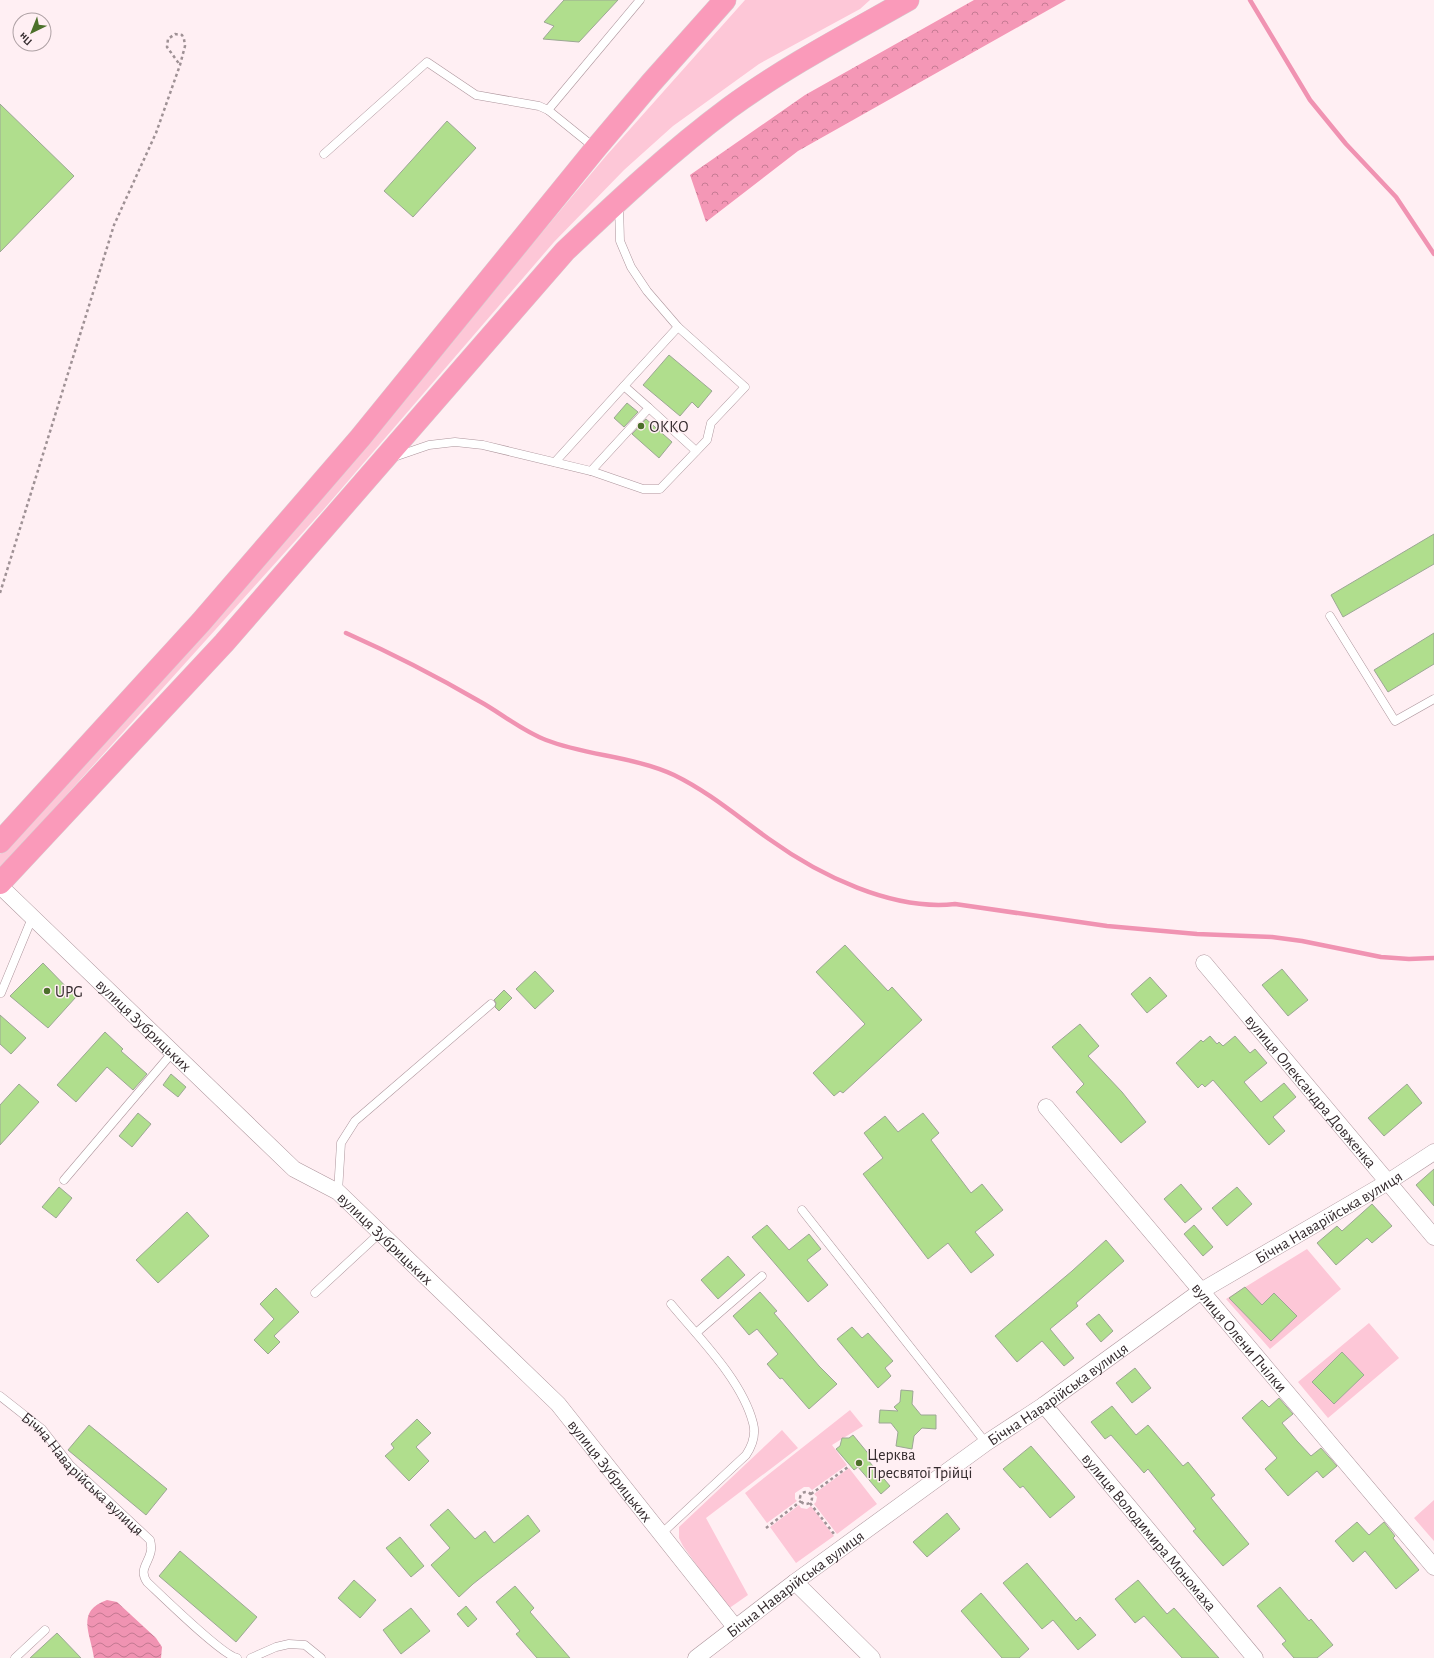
<svg xmlns="http://www.w3.org/2000/svg" width="1434" height="1658" font-family="'Alegreya Sans',sans-serif">
	<style>
		.green { fill: #fdc7d7 }
		.forest { fill: url(#forest-crowns) }
		.water { fill: url(#water-waves) }
		.lines { fill: none; stroke-linecap: round; stroke-linejoin: round }
		.stream { stroke: #f093b2; stroke-width: 4.5 }
		.building { fill: #b0de8d; stroke: #9ca794 }
		.lane-casing { stroke: #ad959c; stroke-width: 9 }
		.street-casing { stroke: #ad959c; stroke-width: 17 }
		.highway-casing { stroke: #d3d0d1; stroke-width: 23 }
		.path { stroke: #9f9195; stroke-width: 2.5; stroke-dasharray: 3 3; stroke-linecap: butt }
		.lane { stroke: #fff; stroke-width: 8 }
		.street { stroke: #fff; stroke-width: 16 }
		.highway { stroke: #fa9aba; stroke-width: 22 }
		.poi-dot { fill: #4c702a; stroke: #ffeff3; stroke-width: 1.5 }
		.labels { text-anchor: middle; stroke-width: 3; stroke-linejoin: round; paint-order: stroke }
		.poi-label { font-size: 16px; fill: #352b2e; stroke: #ffeff3; text-anchor: start }
		.street-label { font-size: 16px; fill: #352b2e; stroke: #ffeff3 }
	</style>
	<defs>
		<pattern id="forest-crowns" width="20" height="18" patternUnits="userSpaceOnUse"><rect width="20" height="18" fill="#f497b6"/><path d="M2 6a3 3 0 1 1 6 0M12 15a3 3 0 1 1 6 0" fill="none" stroke="#c67b94"/></pattern>
		<pattern id="water-waves" width="16" height="10" patternUnits="userSpaceOnUse"><rect width="16" height="10" fill="#f093b2"/><path d="M0 5q4-4 8 0t8 0" fill="none" stroke="#c37891"/></pattern>
	</defs>
	<rect width="100%" height="100%" fill="#ffeff3"/>
	<path class="green" d="M745,0H870L860,9L759,64L673,126L624,170L554,242L324,509L0,869V854L316,501L606,156Z
		M1307,1249L1341,1289L1270,1349L1226,1299Z
		M1369,1323L1399,1358L1328,1418L1298,1382Z
		M850,1410L863,1426L832,1445L847,1465L812,1490L809,1487H804L795,1493V1499L797,1501L767,1523L745,1493Z
		M782,1430L798,1448L706,1518L748,1595L728,1609L683,1546L679,1538V1527Z
		M849,1468L877,1504L837,1534L814,1504L816,1502L817,1497L814,1494Z
		M1434,1500V1541L1414,1518Z
		M799,1505L801,1508L807,1509L811,1506L834,1536L796,1563L770,1527Z"/>
	<path class="forest" d="M974,0H1066L798,151L706,222L690,175L805,95Z"/>
	<path class="water" d="M107,1600L117,1602L156,1638L162,1647L161,1658H94C91,1634 75,1611 107,1600Z"/>
	<g class="lines">
		<path class="stream" d="M1250,0L1310,100L1346,144L1396,197L1434,254
			M346,633C391,653 436,676 479,701C501,713 522,731 546,740C587,756 633,756 674,775C709,792 738,817 769,839C819,875 892,911 955,904L1107,926L1197,934L1272,937L1302,941L1381,957L1409,959L1434,958"/>
	</g>
	<path class="building" d="M564,0H618L579,42L543,39L554,26L544,22Z
		M0,104L74,176L0,252Z
		M447,121L476,148L413,217L384,191Z
		M669,355L712,391L698,408L692,402L680,416L643,385Z
		M627,403L638,412L624,427L614,418Z
		M646,419L672,442L659,458L632,434Z
		M1434,534V564L1343,617L1331,595Z
		M1434,633V664L1388,692L1374,670Z
		M845,945L888,991L892,987L922,1020L843,1093L840,1091L834,1096L813,1073L865,1024L816,972Z
		M43,963L76,997L48,1028L10,996Z
		M1282,969L1308,1000L1288,1016L1262,985Z
		M535,971L554,991L535,1009L516,989Z
		M1150,977L1167,996L1147,1013L1131,994Z
		M504,990L512,998L499,1011L495,1007L496,1003L494,1000Z
		M0,1015L26,1038L11,1054L0,1044Z
		M1080,1024L1099,1046L1088,1056L1122,1092L1146,1122L1121,1143L1076,1092L1084,1084L1052,1047Z
		M105,1032L123,1049L121,1051L147,1074L133,1090L107,1067L76,1102L57,1085Z
		M1210,1036L1217,1044L1219,1042L1223,1046L1235,1036L1250,1053L1255,1049L1267,1063L1244,1082L1261,1102L1284,1083L1296,1097L1273,1117L1285,1131L1269,1145L1213,1080L1205,1087L1202,1084L1198,1088L1176,1063L1201,1040L1203,1042Z
		M171,1074L186,1087L178,1097L163,1085Z
		M19,1084L39,1102L0,1145V1105Z
		M1407,1084L1422,1103L1384,1136L1368,1118Z
		M138,1113L151,1124L132,1147L119,1136Z
		M923,1113L939,1133L931,1140L971,1193L982,1184L1003,1210L975,1232L994,1255L971,1273L948,1243L928,1259L863,1174L883,1158L864,1133L885,1116L898,1132Z
		M1434,1169V1206L1416,1185Z
		M1181,1184L1202,1209L1185,1223L1164,1199Z
		M59,1187L72,1198L56,1218L42,1207Z
		M1237,1187L1252,1204L1227,1226L1212,1208Z
		M1372,1204L1392,1226L1372,1243L1367,1238L1336,1265L1317,1243L1337,1226L1342,1231Z
		M187,1212L209,1236L158,1283L136,1260Z
		M767,1225L789,1250L809,1234L821,1249L807,1260L828,1285L808,1302L752,1237Z
		M1194,1225L1213,1247L1203,1256L1184,1234Z
		M1106,1240L1124,1261L1076,1303L1078,1306L1050,1329L1074,1358L1064,1366L1042,1341L1017,1362L995,1336L1072,1271Z
		M728,1256L745,1275L718,1299L701,1280Z
		M1245,1287L1262,1305L1274,1293L1297,1316L1271,1341L1229,1298Z
		M276,1288L299,1312L274,1336L280,1342L268,1354L254,1340L274,1319L260,1304Z
		M760,1292L777,1311L774,1313L819,1366L837,1384L809,1409L782,1378L780,1379L767,1364L778,1354L757,1329L749,1335L733,1316Z
		M1099,1314L1113,1331L1101,1342L1086,1324Z
		M852,1327L862,1338L868,1333L893,1361L885,1368L891,1376L878,1388L837,1339Z
		M1342,1352L1364,1375L1334,1404L1312,1382Z
		M1135,1368L1151,1388L1132,1403L1116,1383Z
		M901,1390L913,1391L912,1404L921,1415H936V1429L922,1428L914,1436L912,1449L896,1446L898,1432L891,1423H879L880,1410L898,1411L894,1407L900,1402Z
		M1279,1398L1293,1414L1282,1423L1297,1441L1311,1456L1321,1448L1337,1466L1323,1478L1317,1471L1288,1496L1265,1469L1277,1458L1242,1418L1262,1400L1269,1407Z
		M1112,1406L1136,1435L1148,1425L1183,1466L1188,1462L1215,1495L1211,1498L1249,1544L1223,1566L1193,1531L1196,1529L1148,1469L1144,1473L1111,1435L1105,1439L1091,1422Z
		M417,1419L431,1433L416,1447L429,1461L409,1481L385,1456L394,1448L391,1444Z
		M89,1425L167,1489L146,1515L68,1450Z
		M853,1435L871,1457L867,1459L890,1486L881,1494L858,1467L854,1470L836,1449L840,1446L842,1438H849Z
		M1031,1446L1075,1497L1050,1518L1023,1486L1020,1488L1003,1469Z
		M448,1509L475,1539L485,1531L494,1543L528,1515L540,1531L473,1584L459,1597L431,1565L450,1548L430,1525Z
		M947,1513L960,1529L927,1557L913,1542Z
		M1357,1522L1369,1535L1384,1522L1395,1536L1393,1538L1419,1570L1396,1589L1365,1551L1353,1562L1335,1541Z
		M400,1537L424,1566L411,1577L386,1548Z
		M180,1551L257,1617L236,1642L159,1576Z
		M1027,1563L1076,1621L1080,1617L1096,1635L1078,1650L1053,1620L1042,1629L1003,1583Z
		M354,1580L376,1600L360,1618L338,1598Z
		M1138,1580L1167,1614L1174,1608L1219,1658H1182L1144,1616L1135,1623L1115,1599Z
		M515,1586L534,1608L530,1612L570,1658H537L516,1634L520,1631L496,1602Z
		M1280,1587L1309,1621L1311,1619L1333,1645L1317,1658H1294L1282,1644L1286,1641L1257,1606Z
		M981,1593L1029,1649L1019,1658H1002L961,1611Z
		M466,1606L477,1619L468,1627L457,1614Z
		M411,1608L430,1631L401,1654L383,1630Z
		M57,1633L81,1658H30Z"/>
	<g class="lines">
		<defs>
			<g id="lane">
				<path d="M548,110L640,0"/>
				<path d="M324,154L427,62L476,95L539,106L548,110L595,148"/>
				<path d="M649,408L696,451"/>
				<path d="M394,457L429,445L455,442L483,445L591,471L649,408L624,386L678,327"/>
				<path d="M555,462L624,386"/>
				<path d="M591,471L643,489H660L707,440L711,423L745,387L678,327L647,291L631,267L620,241L619,205"/>
				<path d="M1330,616L1395,721L1434,699"/>
				<path d="M1,993L32,918"/>
				<path d="M64,1180L172,1053"/>
				<path d="M338,1192L341,1143L355,1121L491,1004"/>
				<path d="M802,1210L986,1443"/>
				<path d="M315,1293L381,1232"/>
				<path d="M696,1333L762,1276"/>
				<path id="s1" d="M0,1396L42,1429L70,1465L150,1540C156,1560 136,1566 147,1582C162,1596 222,1655 237,1658"/>
				<path d="M661,1534L746,1455C752,1446 756,1434 753,1423C742,1380 699,1338 671,1304"/>
				<path d="M15,1658L45,1630"/>
				<path d="M251,1658L276,1647L289,1644L305,1645L321,1658"/>
			</g>
			<g id="street">
				<path id="s2" d="M0,886L294,1169L338,1192L558,1404L735,1627"/>
				<path id="s3" d="M1204,963L1434,1237"/>
				<path id="s4" d="M1046,1107L1434,1567"/>
				<path id="s5" d="M1044,1405L1255,1658"/>
				<path d="M795,1582L872,1658"/>
				<path id="s6" d="M696,1658L795,1582L986,1443L1044,1405L1201,1291L1388,1182L1434,1152"/>
			</g>
			<path id="highway" d="M0,842L201,622L360,438L596,148L651,83L725,0
				M0,883L224,643L565,251C618,201 671,151 729,108C785,67 848,34 908,0"/>
		</defs>
		<use href="#lane" class="lane-casing"/>
		<use href="#street" class="street-casing"/>
		<use href="#highway" class="highway-casing"/>
		<path class="path" d="M0,593L114,225L156,133L180,65L185,46L184,39L182,35L175,34L168,39L167,47L180,65
			M800 1498a6 6 0 1 1 12 0a6 6 0 1 1-12 0Z
			M811,1494L848,1467
			M810,1503L834,1534
			M766,1528L801,1501"/>
		<use href="#lane" class="lane"/>
		<use href="#street" class="street"/>
		<use href="#highway" class="highway"/>
	</g>
	<g class="poi-dot">
		<circle cx="641" cy="426" r="4"/>
		<circle cx="47" cy="991" r="4"/>
		<circle cx="859" cy="1463" r="4"/>
	</g>
	<g class="labels">
		<g class="poi-label">
			<text x="649" y="432">ОККО</text>
			<text x="55" y="997">UPG</text>
			<text x="867" y="1460">Церква<tspan x="867" dy="18">Пресвятої Трійці</tspan></text>
		</g>
		<g class="street-label">
			<text dy="6" stroke="none"><textPath href="#s2" startOffset="200">вулиця Зубрицьких</textPath></text>
			<text dy="6" stroke="none"><textPath href="#s3" startOffset="167">вулиця Олександра Довженка</textPath></text>
			<text dy="6" stroke="none"><textPath href="#s6" startOffset="772">Бічна Наварійська вулиця</textPath></text>
			<text dy="6" stroke="none"><textPath href="#s2" startOffset="524">вулиця Зубрицьких</textPath></text>
			<text dy="6" stroke="none"><textPath href="#s4" startOffset="301">вулиця Олени Пчілки</textPath></text>
			<text dy="6" stroke="none"><textPath href="#s6" startOffset="448">Бічна Наварійська вулиця</textPath></text>
			<text dy="6" stroke="none"><textPath href="#s2" startOffset="848">вулиця Зубрицьких</textPath></text>
			<text dy="6" stroke="none"><textPath href="#s1" startOffset="114">Бічна Наварійська вулиця</textPath></text>
			<text dy="6" stroke="none"><textPath href="#s5" startOffset="165">вулиця Володимира Мономаха</textPath></text>
			<text dy="6" stroke="none"><textPath href="#s6" startOffset="124">Бічна Наварійська вулиця</textPath></text>
		</g>
	</g>
	<g transform="translate(32 32) rotate(223)"><circle r="19" fill="#ffeff3" stroke="#aea1a4"/>
	<path d="M0-3L7 15L0 10L-7 15Z" fill="#4c702a"/>
	<text y="-6" font-size="11" font-weight="bold" text-anchor="middle" fill="#352b2e">Пн</text>
	</g>
</svg>
